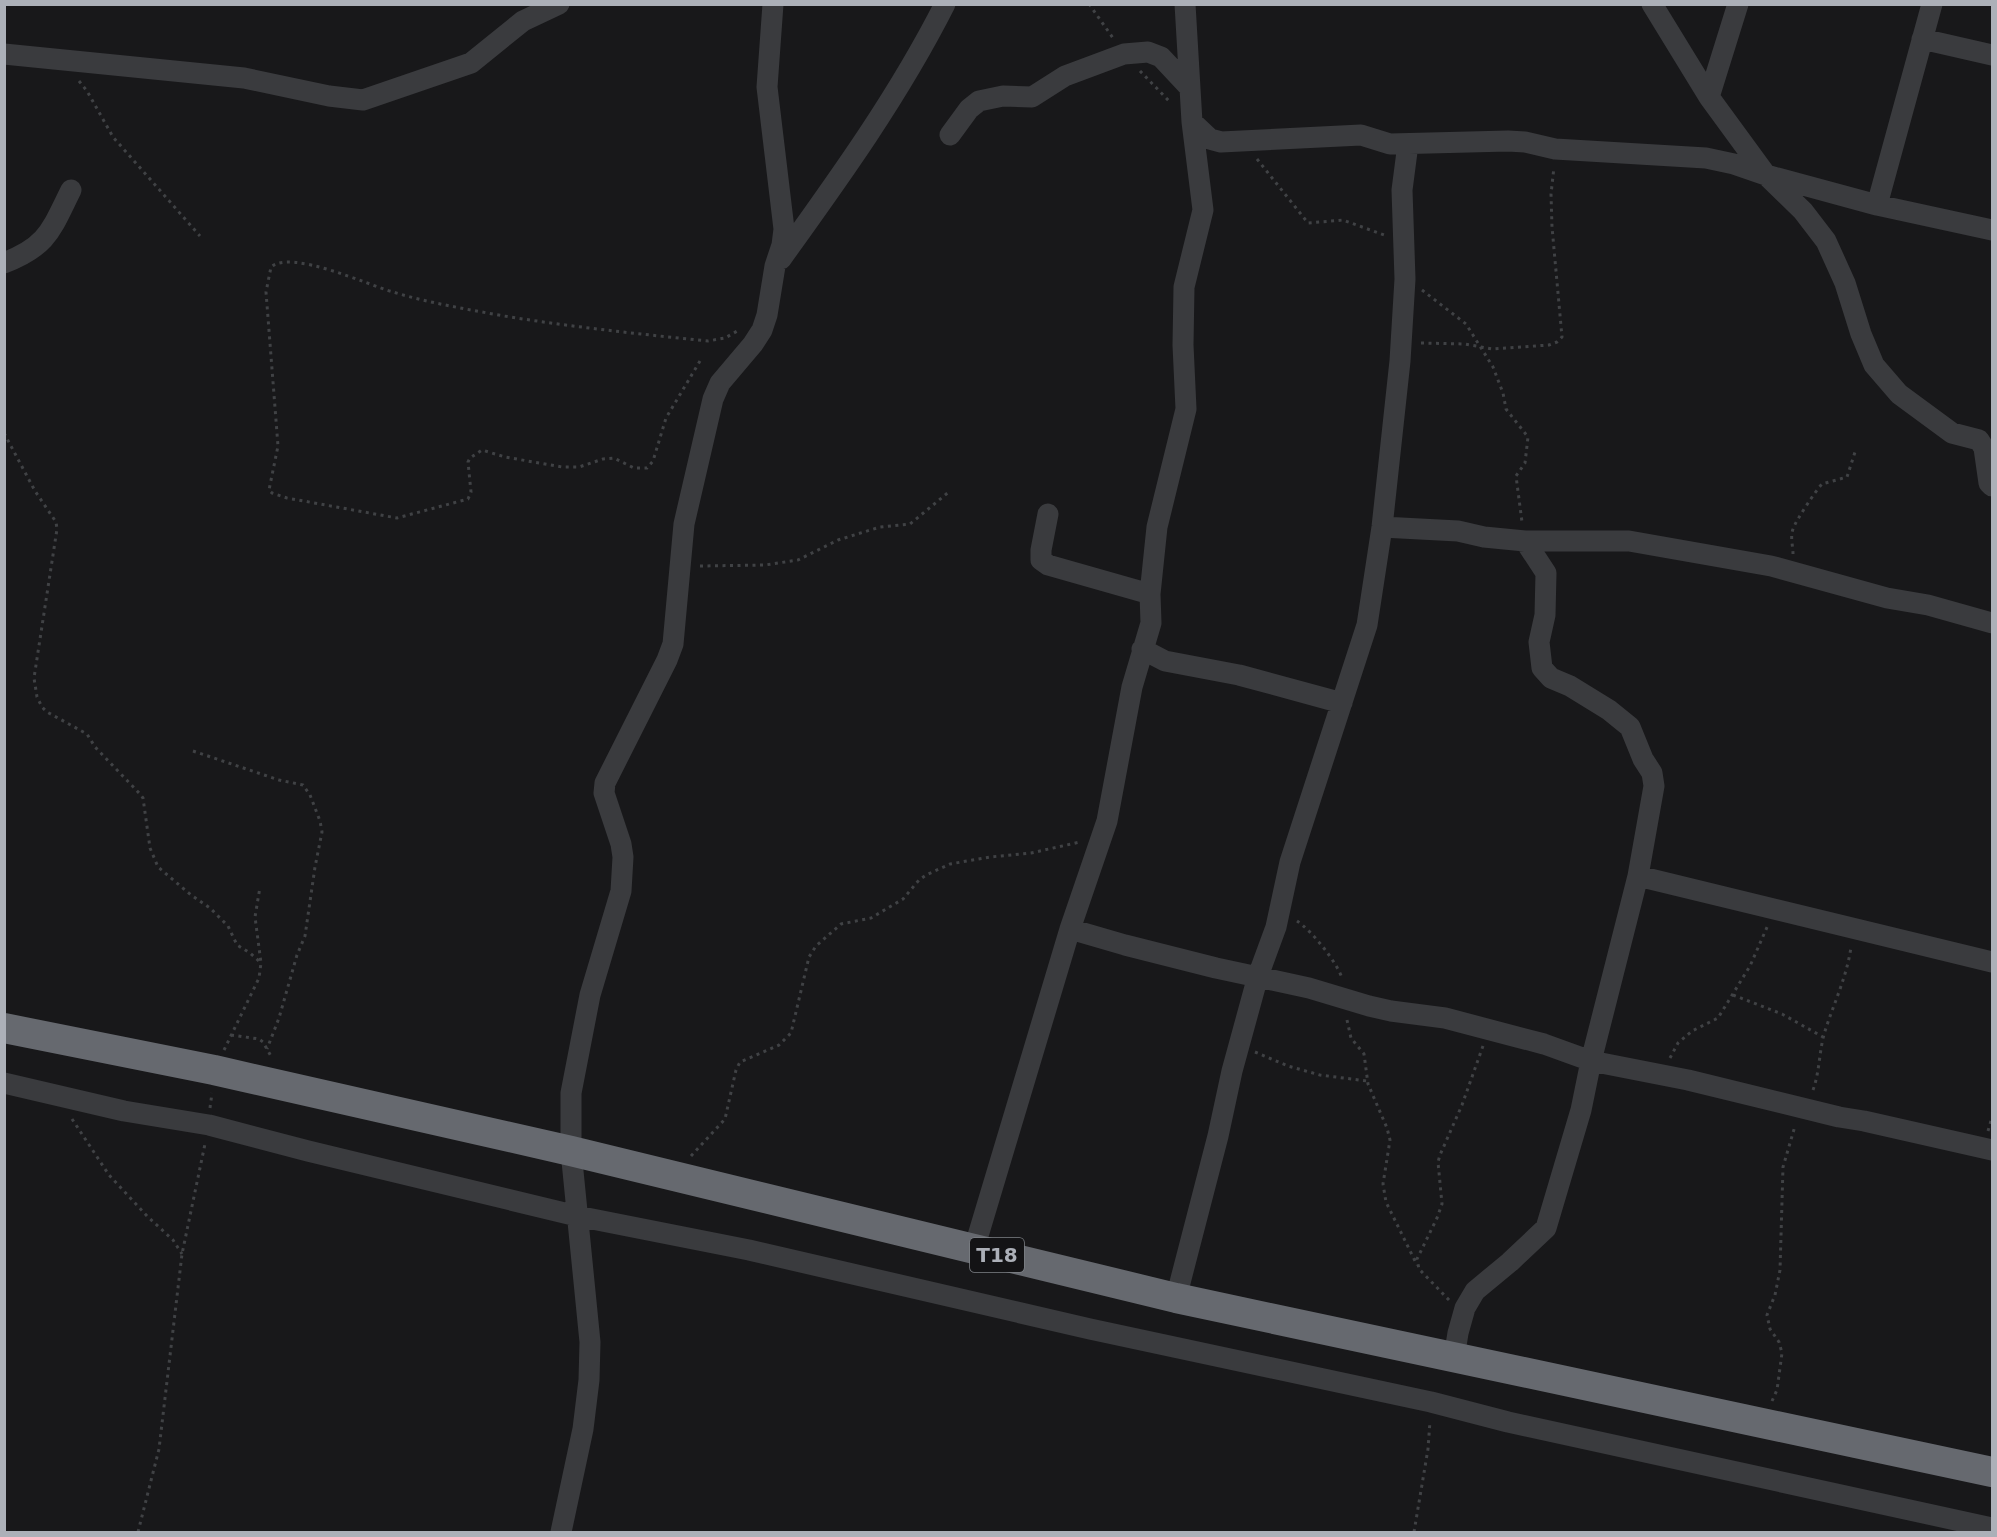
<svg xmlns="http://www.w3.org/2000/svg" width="1997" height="1537" font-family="'DejaVu Sans',sans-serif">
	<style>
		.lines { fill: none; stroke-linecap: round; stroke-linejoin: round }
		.path { stroke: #404245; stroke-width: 3; stroke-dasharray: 3 4.5; stroke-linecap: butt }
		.minor { stroke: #3a3b3e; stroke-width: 21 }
		.highway { stroke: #66696f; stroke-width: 30 }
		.labels { text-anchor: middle; stroke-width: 6; stroke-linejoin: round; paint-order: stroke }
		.shield { fill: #131315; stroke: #7e8187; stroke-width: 1.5 }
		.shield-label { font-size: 20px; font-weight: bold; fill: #acb0b8 }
	</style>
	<rect width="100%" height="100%" fill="#18181a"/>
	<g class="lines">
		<path class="path" d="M1089,4L1113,38
			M1140,71L1171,103
			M79,81L87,91L113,137L200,236
			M1257,159L1308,223L1343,220L1384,235
			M1422,290L1466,324L1493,367L1503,393L1506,409L1528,437L1525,463L1516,476L1522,522
			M1421,343L1465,344L1492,349L1549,345L1557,342L1562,337L1552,227L1551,194L1554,167
			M700,361L666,418L653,461L647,468H634L614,458L603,459L579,467H562L505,457L482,450L470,458L468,462L471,492L468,499L397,518L287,498L272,493L269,490L278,446L266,292L271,267C291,249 368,285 393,292C429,303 466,309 504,316C572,327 639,334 708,341L725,338L739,330
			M4,433L35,491L56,522L57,529L34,678L37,697L42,707L47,712L87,734L95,747L140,794L143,798L150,848L158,867L191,895L210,908L228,926L237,945L250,953L260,962
			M1793,554C1793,546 1790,537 1793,529C1795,522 1816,490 1822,484L1847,477L1856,449
			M700,566L765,565L798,560L838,540L880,527L910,524L950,491
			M193,751L279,780L303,785L310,795L320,821L322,832L315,867L305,936L297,955L279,1018L267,1049
			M1297,921C1312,931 1336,961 1342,978
			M1733,995L1782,1014L1823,1037
			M1347,1020L1351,1038L1364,1054L1368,1084L1387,1128L1390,1140L1383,1184L1386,1202L1417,1265
			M231,1035L259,1039L263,1042L272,1058
			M224,1050L259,978L261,963L255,917L260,887
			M1255,1052L1288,1066L1320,1075L1367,1081
			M1670,1058L1678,1043L1692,1031L1718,1018L1750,966L1768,925
			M1813,1090C1820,1071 1819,1050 1825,1031C1834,1003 1847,976 1851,947
			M210,1108L212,1093
			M72,1119L109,1175L147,1216L173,1240L182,1254
			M1988,1131L1992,1117
			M691,1156L725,1119L736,1070L740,1062L779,1045L791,1033L809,957L816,946L841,924L871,918L903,899L919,880L926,875L950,864L990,857L1031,853L1080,842
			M1449,1300L1419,1269L1417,1259L1437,1218L1442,1204L1438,1162L1440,1155L1462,1105L1483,1046
			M1772,1401L1777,1390L1782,1353L1779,1342L1770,1329L1767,1315L1775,1295L1780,1270L1783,1167L1795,1126
			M138,1532L159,1449L182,1254L205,1144
			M1414,1532L1428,1449L1430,1421"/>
		<path class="minor" d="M1652,4L1709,97L1766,175L1803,211L1826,241L1845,283L1861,334L1874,365L1899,394L1952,433L1979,440L1984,448L1989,483L1992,486
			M1922,39L1992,55
			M4,54L244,78L329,96L363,100L471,63L523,21L559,4
			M1709,97L1738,4
			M1192,122L1210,139L1221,142L1361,135L1390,144L1508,141L1525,142L1555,149L1706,158L1734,164L1766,175L1877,205L1992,230
			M950,135L969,109L979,101L1003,96L1032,97L1065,76L1124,54L1148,52L1161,57L1190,88
			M1877,205L1932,4
			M781,259C840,177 899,95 945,4
			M4,263C48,246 51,230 71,190
			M1048,514L1041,550V560L1048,565L1150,594
			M1382,527L1458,531L1484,537L1525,541H1629L1771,566L1887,598L1928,605L1992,623
			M1142,649L1165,661L1239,675L1342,703
			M1638,876L1992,962
			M1070,929L1125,945L1216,968L1309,988L1369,1006L1391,1011L1445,1018L1544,1044L1591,1061L1688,1080L1839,1117L1864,1121L1992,1150
			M4,1083L124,1111L209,1125L308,1151L577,1216L749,1250L1090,1329L1431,1402L1508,1422L1992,1528
			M974,1249L1070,929L1107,821L1132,687L1151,623L1150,594L1157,527L1186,409L1183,345L1184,287L1203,210L1192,122L1185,4
			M1176,1298L1218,1136L1232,1071L1258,976L1276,927L1290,862L1367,625L1382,527L1400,361L1405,279L1402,190L1408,144
			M1454,1358L1458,1333L1465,1308L1475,1291L1510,1262L1546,1228L1581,1110L1591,1061L1638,876L1654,786L1652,773L1643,759L1630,727L1609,710L1570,686L1551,678L1542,668L1539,642L1545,615L1546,573L1525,541
			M561,1532L583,1429L589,1380L590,1342L571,1151V1093L590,995L621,891L623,857L621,844L604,793L605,783L667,660L673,644L684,524L713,399L720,383L753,344L762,330L767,315L775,266L782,245L784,229L767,87L773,4"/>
		<path class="highway" d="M4,1028L214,1070L571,1151L1176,1298L1992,1472"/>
	</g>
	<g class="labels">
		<rect class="shield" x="970" y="1238" width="54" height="34" rx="4.5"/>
		<g class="shield-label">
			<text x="997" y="1262">T18</text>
		</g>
	</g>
	<rect width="1997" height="1537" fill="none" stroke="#acb0b8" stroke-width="12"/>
</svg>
